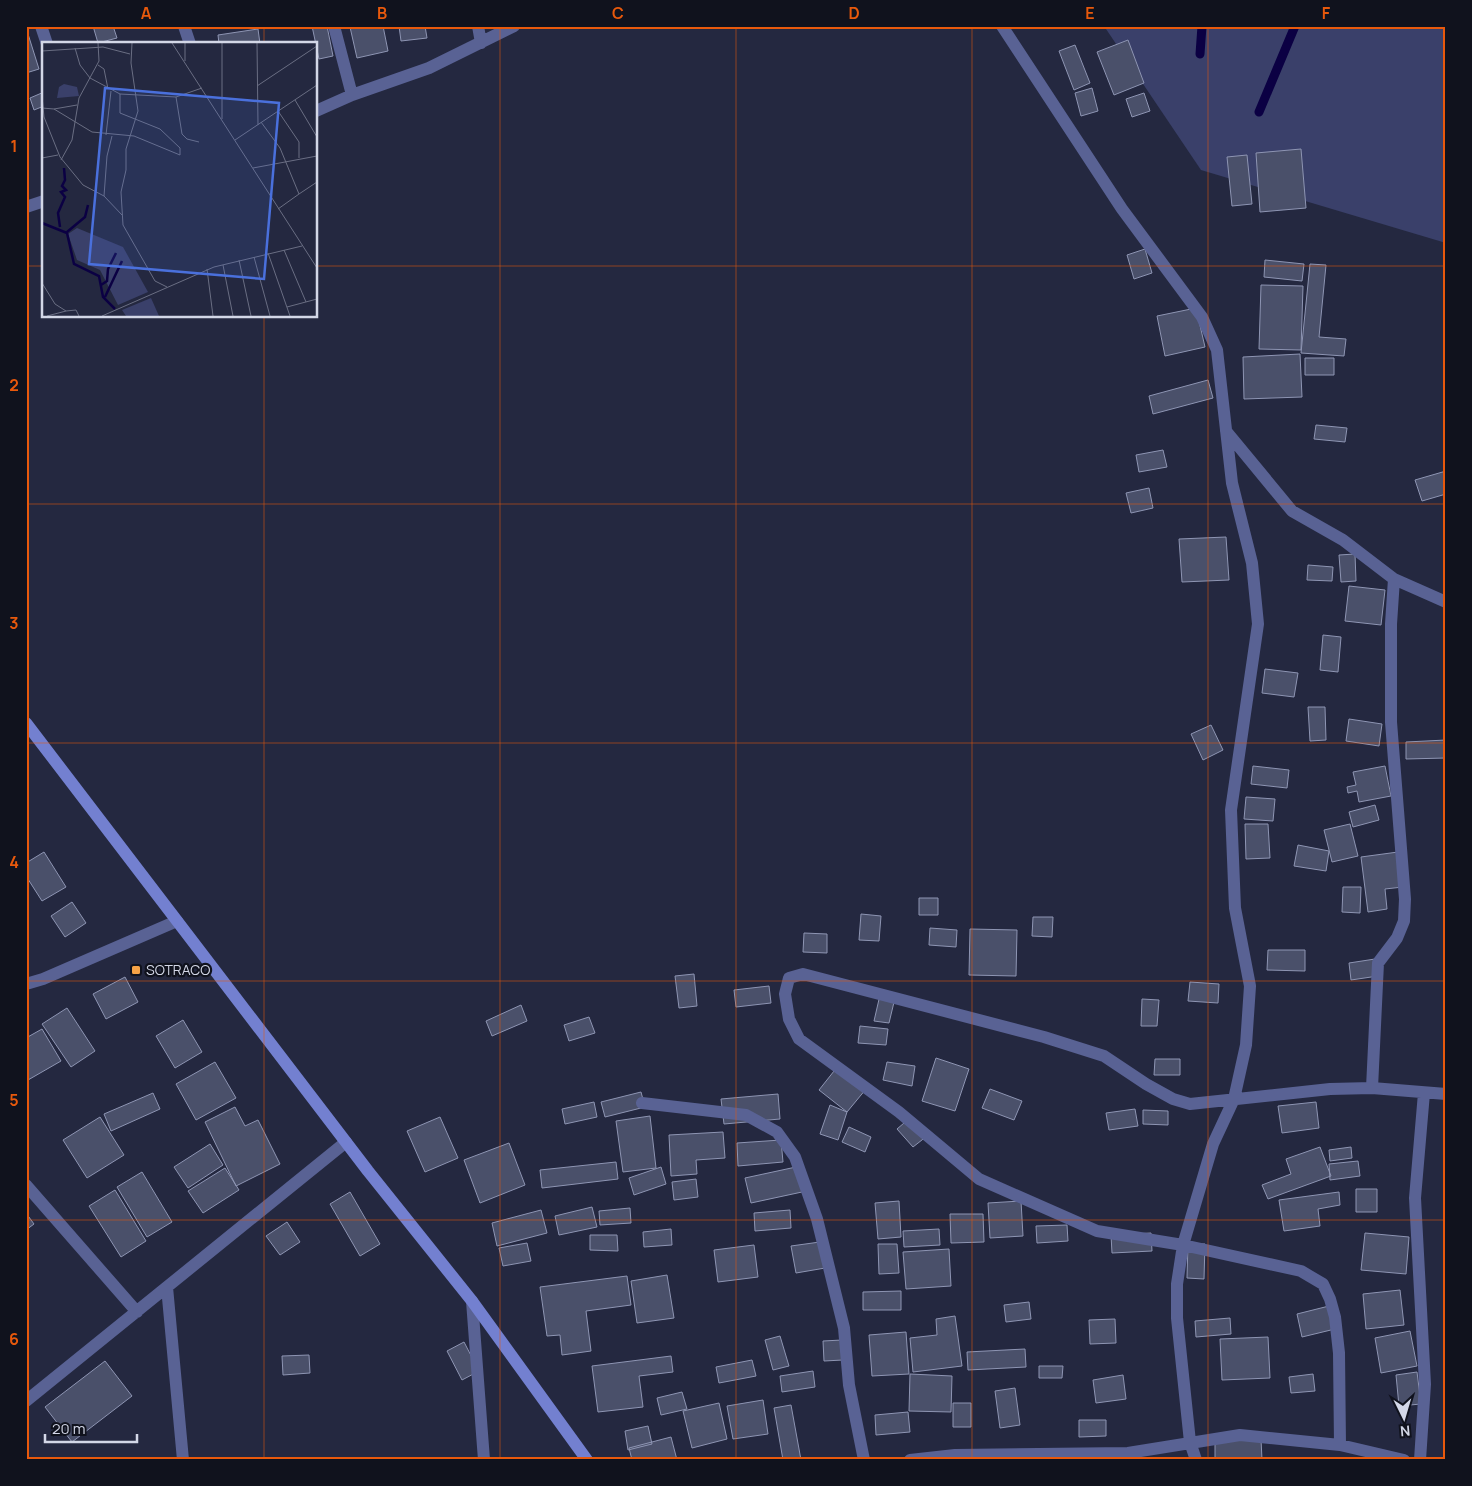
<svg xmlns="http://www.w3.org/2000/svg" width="1472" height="1486" font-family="Manrope,sans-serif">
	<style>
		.green { fill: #3a406a }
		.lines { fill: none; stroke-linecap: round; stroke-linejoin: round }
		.stream { stroke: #0b0043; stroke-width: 9 }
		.building { fill: #4a506a; stroke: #8e95b3 }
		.street { stroke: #596294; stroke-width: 12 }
		.secondary { stroke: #7380d0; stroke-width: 12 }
		.grid { fill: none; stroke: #e8590c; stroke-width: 1; stroke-opacity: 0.55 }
		.poi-dot { fill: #f5a246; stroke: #10121d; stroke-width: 2 }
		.labels { text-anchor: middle; stroke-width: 4.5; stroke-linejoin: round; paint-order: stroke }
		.poi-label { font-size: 14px; fill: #d3d7e7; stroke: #10121d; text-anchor: start }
		.inset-river { fill: none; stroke: #0b0043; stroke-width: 2.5 }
		.inset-road { fill: none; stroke: #6a6e83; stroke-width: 1 }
		.view { fill: #4a70dc; fill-opacity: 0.15; stroke: #4a70dc; stroke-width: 2.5 }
		.inset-edge { fill: none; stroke: #d3d7e7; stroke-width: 2.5 }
		.neatline { fill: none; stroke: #e8590c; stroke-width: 2 }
		.grid-label { font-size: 16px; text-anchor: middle; font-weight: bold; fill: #e8590c }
	</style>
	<rect width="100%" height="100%" fill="#242840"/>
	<path class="green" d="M1104,26H1446V243L1201,170Z"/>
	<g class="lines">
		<path class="stream" d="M1200,54L1202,26
			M1259,112L1295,26"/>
	</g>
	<path class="building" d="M93,26H113L117,38L98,43Z
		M312,26H327L333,56L319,59Z
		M383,26L388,51L357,58L350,27Z
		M399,26H425L427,38L401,41Z
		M258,29L260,44H219L218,35Z
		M28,34L39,69L26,73V35Z
		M1128,40L1144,83L1114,95L1097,52Z
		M1075,45L1090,83L1074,90L1059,51Z
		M1092,88L1098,111L1081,116L1075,93Z
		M44,92V106L34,110L30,98Z
		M1144,93L1150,111L1132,117L1126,99Z
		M1301,149L1306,208L1260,212L1256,153Z
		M1247,155L1252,204L1232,206L1227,157Z
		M1145,249L1152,273L1134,279L1127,255Z
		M1265,260L1304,264L1302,281L1264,277Z
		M1310,264L1326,265L1319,337L1346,339L1344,356L1301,353Z
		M1261,285L1303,286L1301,350L1259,349Z
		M1196,308L1205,347L1165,356L1157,316Z
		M1300,354L1302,397L1244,399L1243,357Z
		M1305,358H1334V375H1305Z
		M1208,380L1213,398L1153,414L1149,396Z
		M1316,425L1347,428L1345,442L1314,439Z
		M1163,450L1167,467L1139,472L1136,455Z
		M1446,471V494L1422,501L1415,480Z
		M1149,488L1153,508L1131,513L1126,493Z
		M1226,537L1229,580L1182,582L1179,539Z
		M1355,554L1356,581L1341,582L1339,555Z
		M1308,565L1333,567L1332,581L1307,580Z
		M1349,586L1385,590L1381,625L1345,621Z
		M1323,635L1341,637L1338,672L1320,670Z
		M1265,669L1298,673L1294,697L1262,693Z
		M1308,707H1325L1326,740L1310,741Z
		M1349,719L1382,724L1379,746L1346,741Z
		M1211,725L1223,750L1203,760L1191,734Z
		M1446,740V758L1406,759V742Z
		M1253,766L1289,770L1287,788L1251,784Z
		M1385,766L1391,796L1359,802L1357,791L1348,793L1347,787L1356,785L1353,772Z
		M1246,797L1275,799L1273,821L1244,819Z
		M1375,805L1379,820L1353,827L1349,812Z
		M1245,824H1268L1270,858L1246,859Z
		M1350,824L1358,856L1332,862L1324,830Z
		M1298,845L1329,851L1326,871L1294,866Z
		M44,852L66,887L42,901L26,876V863Z
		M1398,852L1403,887L1385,889L1387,909L1368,912L1361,857Z
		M1343,887H1361L1360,913L1342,912Z
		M919,898H938V915H919Z
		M72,902L86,923L65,937L51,916Z
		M861,914L881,916L879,941L859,940Z
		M1033,917H1053L1052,937L1032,936Z
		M930,928L957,930L956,947L929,945Z
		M970,929L1017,930L1016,976L969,975Z
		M804,933L827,934V953L803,952Z
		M1268,950H1305V971L1267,970Z
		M1375,959L1378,976L1351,980L1349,963Z
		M694,974L697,1006L679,1008L675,976Z
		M125,977L138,1002L106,1019L93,994Z
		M1190,982L1219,984L1218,1003L1188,1001Z
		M769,986L771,1003L736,1007L734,990Z
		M880,995L895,998L889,1023L874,1021Z
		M1142,999L1159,1000L1157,1026H1141Z
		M521,1005L527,1021L492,1036L486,1021Z
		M67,1008L95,1051L71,1067L42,1024Z
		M589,1017L595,1033L569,1041L564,1025Z
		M183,1020L202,1052L175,1068L156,1036Z
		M860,1026L888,1029L886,1045L858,1043Z
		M42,1029L61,1061L28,1080L26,1038Z
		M936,1058L969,1069L955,1111L922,1101Z
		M1155,1059H1180V1075H1154Z
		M215,1062L236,1098L196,1120L176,1084Z
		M887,1062L915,1066L912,1086L883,1080Z
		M838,1066L866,1089L847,1112L819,1090Z
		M990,1089L1022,1101L1014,1120L982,1108Z
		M641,1092L645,1107L605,1117L601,1102Z
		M153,1093L160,1109L111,1131L104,1114Z
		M778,1094L780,1119L724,1124L721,1099Z
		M594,1102L597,1117L565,1124L562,1109Z
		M1316,1102L1319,1128L1282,1133L1278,1106Z
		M830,1105L847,1112L838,1140L820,1134Z
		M235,1107L245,1126L258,1120L280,1164L236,1186L205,1122Z
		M1135,1109L1138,1126L1109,1130L1106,1113Z
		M1143,1110L1168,1111V1125L1143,1124Z
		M650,1116L656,1168L623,1172L616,1121Z
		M100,1117L124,1155L87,1178L63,1140Z
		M440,1117L458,1158L425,1172L407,1131Z
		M911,1117L927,1136L913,1147L897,1129Z
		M849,1127L871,1137L865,1152L842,1142Z
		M723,1132L725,1158L696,1160L697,1174L671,1176L669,1135Z
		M781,1140L783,1162L738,1166L737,1143Z
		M509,1143L525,1185L480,1203L464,1160Z
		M210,1144L223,1165L188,1188L174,1167Z
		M1320,1147L1331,1176L1268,1199L1262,1185L1291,1174L1286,1159Z
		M1351,1147L1352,1158L1330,1161L1329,1150Z
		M1358,1161L1360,1176L1330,1180L1329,1164Z
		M616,1162L618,1179L542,1188L540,1170Z
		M661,1167L666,1184L634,1195L629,1178Z
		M796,1167L802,1192L751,1203L745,1178Z
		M225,1168L239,1190L203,1213L188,1191Z
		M142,1172L172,1222L147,1237L117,1187Z
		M696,1179L698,1197L674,1200L672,1182Z
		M1356,1189H1377V1212H1356Z
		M115,1190L146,1241L121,1257L89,1206Z
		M350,1192L380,1244L360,1256L330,1204Z
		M1339,1192L1340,1205L1318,1209L1320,1226L1284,1231L1279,1200Z
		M899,1201L901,1237L878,1239L875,1203Z
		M1021,1201L1023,1236L990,1238L988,1203Z
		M592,1207L597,1227L559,1235L555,1216Z
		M630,1208L631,1223L600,1225L599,1211Z
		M541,1210L547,1233L497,1246L492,1223Z
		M790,1210L791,1228L755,1231L754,1213Z
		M26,1213L34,1224L26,1230Z
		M950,1214H983L984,1242L951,1243Z
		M287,1222L300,1242L280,1255L266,1236Z
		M1067,1225L1068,1241L1037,1243L1036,1226Z
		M671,1229L672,1245L644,1247L643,1232Z
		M939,1229L940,1245L904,1247L903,1231Z
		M1151,1233L1152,1251L1112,1253L1111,1235Z
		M1365,1233L1409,1237L1406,1274L1361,1270Z
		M590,1235H617L618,1251L590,1250Z
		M827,1241L831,1267L796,1273L791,1246Z
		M527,1243L531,1261L503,1266L499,1248Z
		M878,1244H897L899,1273L879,1274Z
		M1188,1244H1205L1204,1279L1187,1278Z
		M754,1245L758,1277L718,1282L714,1250Z
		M949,1249L951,1286L906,1289L903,1252Z
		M667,1275L674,1318L637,1323L631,1281Z
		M627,1276L631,1305L586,1311L591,1351L562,1355L560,1335L547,1336L540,1287Z
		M1400,1290L1404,1325L1366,1329L1363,1294Z
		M901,1291V1310H863V1292Z
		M1029,1302L1031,1319L1006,1322L1004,1305Z
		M1329,1306L1335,1329L1302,1337L1297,1314Z
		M955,1316L962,1366L913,1372L910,1338L937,1335L936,1319Z
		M1230,1318L1231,1334L1196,1337L1195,1321Z
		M1115,1319L1116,1343L1090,1344L1089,1320Z
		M1410,1331L1417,1366L1381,1373L1375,1338Z
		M906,1332L909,1374L872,1376L869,1335Z
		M780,1336L789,1366L773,1370L765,1340Z
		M1268,1337L1270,1378L1222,1380L1220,1339Z
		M842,1340L843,1360L824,1361L823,1341Z
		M464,1342L479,1371L462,1380L447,1351Z
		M1025,1349L1026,1367L968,1370L967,1352Z
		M309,1355L310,1373L283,1375L282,1356Z
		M671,1356L673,1372L639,1376L643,1407L598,1412L592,1366Z
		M752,1360L756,1376L719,1383L716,1367Z
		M105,1361L132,1396L72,1442L45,1407Z
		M1039,1366H1063L1062,1378H1039Z
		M813,1371L815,1387L782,1392L780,1376Z
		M1417,1372L1421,1404L1399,1406L1396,1375Z
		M910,1374L952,1376L951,1412L909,1411Z
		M1313,1374L1315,1391L1291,1393L1289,1377Z
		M1123,1375L1126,1399L1096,1403L1093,1380Z
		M1015,1388L1020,1425L1000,1428L995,1391Z
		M682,1392L687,1409L661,1415L657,1398Z
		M763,1400L768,1434L733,1439L727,1406Z
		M719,1403L727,1439L692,1448L683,1411Z
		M953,1403H971V1427H953Z
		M791,1405L801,1460H783L774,1408Z
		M908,1412L910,1432L876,1435L875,1415Z
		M1079,1420H1106V1436L1079,1437Z
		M648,1426L652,1444L628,1450L625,1431Z
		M671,1437L677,1460H632L629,1448Z
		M1261,1439L1262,1460H1215V1441Z"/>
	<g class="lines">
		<path class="street" d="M41,26L47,44
			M184,26L190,44
			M334,26L352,95
			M478,26L481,43
			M1002,26L1122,209L1202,317L1217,350L1232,483L1252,563L1258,624L1231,810L1235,908L1250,986L1246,1045L1234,1099L1213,1144L1183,1245L1177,1284V1318L1190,1442L1196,1460
			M316,111L352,95L429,68L514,26
			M26,207L44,201
			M1226,431L1292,511L1343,540L1394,579L1446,602
			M26,984L43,979L177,921
			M1372,1088L1378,963L1397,938L1404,921L1405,899L1391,722V624L1394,579
			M642,1103L746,1115L777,1132L795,1157L817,1219L844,1328L849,1385L864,1460
			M26,1185L137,1312
			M167,1287L183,1460
			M472,1301L484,1460
			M26,1401L346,1142
			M1340,1445L1339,1353L1335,1317L1330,1299L1323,1284L1301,1271L1183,1245L1097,1231L979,1179L899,1112L799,1039L789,1019L785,994L789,978L803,974L1044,1037L1104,1056L1146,1084L1173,1099L1190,1104L1330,1089L1372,1088L1446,1094
			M910,1460L955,1455L1128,1453L1240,1435L1340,1445L1404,1460
			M1420,1460L1425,1384L1415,1198L1424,1093"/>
		<path class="secondary" d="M26,723L368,1171L472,1301L587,1460"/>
	</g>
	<path class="grid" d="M264,26V44M500,26V1460M736,26V1460M972,26V1460M1208,26V1460M26,266H44M316,266H1446M264,316V1460M26,504H1446M26,743H1446M26,981H1446M26,1220H1446"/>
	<rect class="poi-dot" x="131" y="965" width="10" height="10" rx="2.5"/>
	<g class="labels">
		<g class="poi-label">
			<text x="146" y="975">SOTRACO</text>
		</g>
	</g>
	<g transform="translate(42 42)">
		<rect width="275" height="275" fill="#242840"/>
		<path d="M22,42L35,45L37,54L15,56L17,45ZM35,186L81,205L106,250L76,263L58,228L35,218L26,192ZM109,256L117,274H84L80,268Z" fill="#3a406a"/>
		<path class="inset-river" d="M0,181L25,191L32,222L57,234L61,255L73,267M18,185L16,171L23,155L19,150L24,148L20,144L23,138L22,126M25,190L43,175L46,163M59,243L65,239L66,227L74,211M63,255L80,219"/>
		<path class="inset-road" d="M90,1L89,21L96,69L84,107V128L79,150L81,183L113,239L125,245M130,1L275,226M215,1L216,83M33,6L38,23L48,36L78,52L134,55L160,46M0,9L61,5L88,12M143,19V1M56,23L62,27L66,47M215,44L275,4M0,54L2,75L18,115L41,143L62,154L80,173M134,55L140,92L145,97L157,100M253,58L275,95M0,66L12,67L35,63M12,67L50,90L92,94L138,113V106L118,87L78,71V52M236,69L257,100V116M180,77V1M219,80L238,106L257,152L236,167M64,93L69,49M193,98L275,43M0,116L16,113M19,118L30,98L37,56L57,19L56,1M211,126L275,114M257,152L275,140M62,154L65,114L70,94M242,208L264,260M226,211L248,274M212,215L228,274M197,218L209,274M181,223L191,274M165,227L171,274M0,241L13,262L24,269L34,268L37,274M245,265L275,257M5,274L24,269M60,274L172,225L260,204"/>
		<path class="view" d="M63,46L237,61L222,237L47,222Z"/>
		<rect width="275" height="275" class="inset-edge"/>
	</g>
	<rect width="1472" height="1486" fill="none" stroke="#10121d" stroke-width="55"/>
	<g transform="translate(1404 1418) rotate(175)" stroke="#10121d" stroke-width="4" paint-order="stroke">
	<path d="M0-4L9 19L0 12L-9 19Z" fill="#d3d7e7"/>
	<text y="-8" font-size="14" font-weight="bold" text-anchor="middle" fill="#d3d7e7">N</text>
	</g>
	<path d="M45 1434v8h92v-8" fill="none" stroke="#d3d7e7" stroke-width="2.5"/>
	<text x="52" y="1434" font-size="15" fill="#d3d7e7" stroke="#10121d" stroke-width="4" paint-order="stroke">20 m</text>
	<rect x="28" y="28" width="1416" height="1430" class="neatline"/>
	<g class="grid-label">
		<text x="146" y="19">A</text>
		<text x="382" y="19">B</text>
		<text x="618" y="19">C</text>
		<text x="854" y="19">D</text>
		<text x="1090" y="19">E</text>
		<text x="1326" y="19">F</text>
		<text x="14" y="152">1</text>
		<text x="14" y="391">2</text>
		<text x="14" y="629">3</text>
		<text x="14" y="868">4</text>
		<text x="14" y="1106">5</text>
		<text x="14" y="1345">6</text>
	</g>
</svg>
